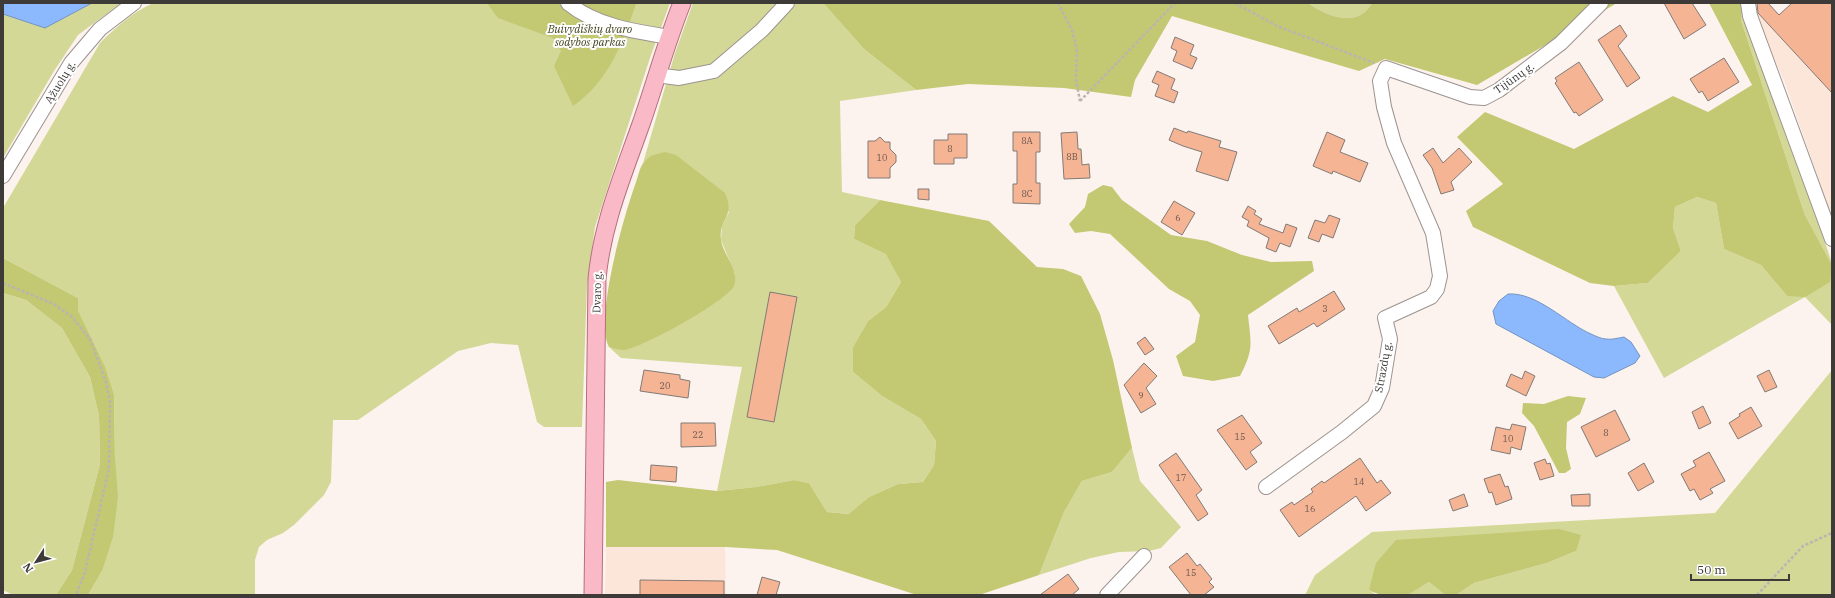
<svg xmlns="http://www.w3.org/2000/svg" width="1835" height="598" font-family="'IBM Plex Serif',serif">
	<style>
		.commercial { fill: #fce6d9 }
		.green { fill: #d3d897 }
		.forest { fill: #c3c872 }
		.water { fill: #8cb9fd; stroke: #7493c2 }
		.building { fill: #f5b494; stroke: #827a76 }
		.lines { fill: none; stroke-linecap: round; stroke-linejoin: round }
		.minor-casing { stroke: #9c938f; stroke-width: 16 }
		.major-casing { stroke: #b66f7c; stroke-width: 19 }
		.path { stroke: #bbb4b1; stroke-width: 2.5; stroke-dasharray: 3 2; stroke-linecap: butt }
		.minor { stroke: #fff; stroke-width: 14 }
		.major { stroke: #fab9c7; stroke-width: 17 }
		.labels { text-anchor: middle; stroke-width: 4; stroke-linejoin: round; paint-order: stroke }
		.number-label { font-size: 9px; fill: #6b584f }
		.park-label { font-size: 11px; font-style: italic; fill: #40421d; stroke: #fff }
		.street-label { font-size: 11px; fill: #3d3a38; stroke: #fff }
	</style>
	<rect width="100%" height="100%" fill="#fcf3ef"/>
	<path class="commercial" d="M1746,3H1749L1832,93V218L1784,80Z
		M606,547H725L726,595H605Z"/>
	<path class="green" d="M92,3H121L78,35L54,71L3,158V14L45,28Z
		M153,3H670L651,55L595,227L587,286L582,427H544L537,422L518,345L491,343L458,351L358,420H333L331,482L324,495L294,525L283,533L267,540L259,547L255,560V595H88L102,571L115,458L114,395L77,311L78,298L3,258V208L100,43C116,27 132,13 153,3Z
		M693,3H819L824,4L864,49L916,90L840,101L842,192L880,200L855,225L854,239L887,254L901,282L886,307L868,321L853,347V372L882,396L921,419L936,441L934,465L923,482L898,484L869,497L850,514L827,512L809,483L794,480L756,487L717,491L742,367L621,358L609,347L624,350L735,274L721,240L722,226L729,212L649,157L643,163L675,53Z
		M1308,3H1372C1358,29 1326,16 1308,3Z
		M1741,3H1744L1832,263V325L1805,297L1664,378L1614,286L1648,283L1681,251L1673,228L1675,207L1697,197L1716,203L1724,249L1761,265L1787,296L1832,265L1805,215L1796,188L1741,20Z
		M3,293L26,300L62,328L90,377L99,416L100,464L72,570L56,595H13L3,590Z
		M1832,370V595H1456L1474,583L1547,563L1576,551L1369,590L1376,595H1305L1315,575L1372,532L1715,513Z
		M1132,448L1140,481L1181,527L1161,548L1149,551L1119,552L1091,558L1039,575L1064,512L1082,481L1112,472Z
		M1429,582L1445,595H1405L1417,587Z"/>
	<path class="forest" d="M487,3H615L636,4C622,44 609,81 573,106L554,66L561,51L553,38L498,18Z
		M819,3H1308C1326,16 1358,29 1372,3H1617L1477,85L1385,59L1359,71L1172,16L1135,80L1131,97L1064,88L968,84L916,90L864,49L824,4Z
		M1709,3H1741V20L1796,188L1805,215L1832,265L1830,282L1805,297L1787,296L1761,265L1724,249L1716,203L1697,197L1675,207L1673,228L1681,251L1648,283L1614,286L1590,283L1473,227L1466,211L1503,184L1457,137L1485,112L1574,149L1673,96L1708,112L1752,85Z
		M665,152L676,155L725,193C736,218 718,218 721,240C723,255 740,270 734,286C727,301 642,348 624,350C620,350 613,348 609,347C594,320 624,216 635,185C638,178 639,168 644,162C649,155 657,154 665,152Z
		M1103,185L1112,187L1122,200L1171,235L1207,241L1242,255L1271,262L1312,261L1314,271L1248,315C1251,344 1254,349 1240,376L1213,381L1183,376L1176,356L1195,342L1200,315L1190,301L1169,289L1110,234L1091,231L1075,233L1069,224L1085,207L1088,194Z
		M880,200L989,221L1037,267L1063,269L1081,276L1100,314L1113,360L1132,448L1112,472L1082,481L1064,512L1039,575L979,595H917L777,550L725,547H606V482L618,480L717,491L756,487L794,480L809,483L827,512L849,514L869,497L898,484L923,482L934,465L936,441L921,419L882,396L853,372V347L868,321L886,307L901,282L886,254L854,239L855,225Z
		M3,258L78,298V311L105,367L114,395L115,458L118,497L113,537L102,571L88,595H56L72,570L100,464L99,416L90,377L62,328L26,300L3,293Z
		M1568,396L1586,398L1580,414L1567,422L1566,448L1571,469L1565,473H1559L1534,426L1522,413L1523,403L1544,404Z
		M1559,529L1581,535L1576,551L1547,563L1474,583L1456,595H1445L1429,582C1421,586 1414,592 1406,595C1397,598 1376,595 1369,590L1376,563L1396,540Z"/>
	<path class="water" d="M3,3H92L45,28L3,14Z
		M1508,294C1537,292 1566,323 1591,334C1596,336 1601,339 1606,339C1612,340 1618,338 1624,337L1631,342L1640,356L1635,363L1604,378L1594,377L1496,324L1493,311L1499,301Z"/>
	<path class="building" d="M1664,3H1692L1706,25L1684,39Z
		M1757,3H1768L1779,15L1792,3H1832V93L1758,13Z
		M1620,25L1627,36L1618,46L1640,78L1627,87L1598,40Z
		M1175,37L1194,45L1190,55L1197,58L1192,69L1173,61L1177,51L1171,48Z
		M1724,58L1739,82L1708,101L1702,91L1699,93L1690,79Z
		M1579,62L1603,100L1579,116L1576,112L1574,113L1555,83L1557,81L1555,78Z
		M1157,71L1175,79L1171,89L1178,92L1174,103L1155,96L1159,85L1152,82Z
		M1174,128L1187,133L1188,131L1221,141L1219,147L1237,152L1228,181L1196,171L1202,152L1183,146L1169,140Z
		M1013,132H1040V152H1036V183H1040V204L1013,203V184H1017V151H1013Z
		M1077,132L1078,149H1081L1082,165L1089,164L1090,178L1064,179L1061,133Z
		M1327,132L1345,140L1340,152L1368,163L1360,182L1333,171L1332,174L1313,166Z
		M948,134H967V158H954V164H934V140H948Z
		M880,137L885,142H890V149L896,155V162L890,168V178H868V141H875Z
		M1433,148L1443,163L1459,148L1472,162L1451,182L1454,190L1441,194L1432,168L1423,155Z
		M918,189H929V200L918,199Z
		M1174,201L1195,213L1182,235L1161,222Z
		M1248,206L1256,211L1254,214L1262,219L1259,224L1283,233L1286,224L1297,228L1290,247L1280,243L1276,252L1266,248L1269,238L1247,226L1249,221L1242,217Z
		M1329,215L1340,219L1333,238L1322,234L1319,242L1308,238L1315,220L1325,223Z
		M1334,291L1345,309L1317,327L1314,323L1279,344L1268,326L1297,308L1299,312Z
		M770,292L797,297L774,422L747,417Z
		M1145,337L1154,349L1145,355L1137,343Z
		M1144,363L1157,376L1146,388L1156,404L1141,413L1124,385Z
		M644,370L680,375V379L690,381L688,398L640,391Z
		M1769,370L1777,387L1765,392L1757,376Z
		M1525,371L1535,376L1526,396L1506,386L1511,374L1522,379Z
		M1703,406L1711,423L1699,429L1692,412Z
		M1751,407L1762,426L1738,439L1729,423L1740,416L1739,414Z
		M1615,410L1630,440L1596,457L1581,427Z
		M1242,415L1262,443L1250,452L1257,462L1246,470L1217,430Z
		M681,423H715L716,446L681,447Z
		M1512,424L1526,427L1521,450L1511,447L1510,454L1491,450L1496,427L1510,430Z
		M1709,452L1725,481L1710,489L1713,493L1700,500L1694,489L1690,491L1681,474L1696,466L1693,461Z
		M1176,453L1202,490L1196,495L1208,514L1198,521L1159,465Z
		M1360,458L1377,483L1381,480L1391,493L1366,511L1356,496L1299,537L1280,510L1292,502L1294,505L1313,492L1311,489L1322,481L1324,483Z
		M1545,459L1547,464L1550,463L1554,476L1540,480L1534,463Z
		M1644,463L1654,482L1638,491L1628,473Z
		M651,465L677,467L676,482L650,480Z
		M1500,474L1505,487L1508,486L1512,499L1496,505L1492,492L1489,493L1484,479Z
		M1464,494L1468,506L1453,511L1449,500Z
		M1590,494V506H1572L1571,495Z
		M1187,553L1197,566L1200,564L1212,579L1209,582L1214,587L1204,595H1191L1169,567Z
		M1068,574L1079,589L1072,595H1040Z
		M762,577L780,582L776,595H757Z
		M640,580L724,581V595H640Z"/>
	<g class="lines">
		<defs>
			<path id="minor" d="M568,3C596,26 634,31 669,37
				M1748,3L1750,16L1832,239
				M656,75L679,78L714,71L762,30L787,3
				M3,176L71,63L100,29L134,3
				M1266,487L1342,432L1374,406L1382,388L1390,339L1385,318L1431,297L1437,289L1440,276L1433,233L1394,143L1384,107L1380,81L1386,68L1470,97L1484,98L1499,90L1561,43L1601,3
				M1107,595L1144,556"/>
			<path id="major" d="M593,595L597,279C602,224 623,175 641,124C655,84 666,43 682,3"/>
		</defs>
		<use href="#minor" class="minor-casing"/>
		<use href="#major" class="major-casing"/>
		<path class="path" d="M1058,3L1072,30L1077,49L1076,80L1080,101
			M1235,3L1277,26L1374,63
			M1080,101L1175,3
			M3,283L54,304L72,317L90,339L106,382L110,401L109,468L85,572L76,595
			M1757,595L1803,546L1832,533"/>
		<use href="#minor" class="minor"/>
		<use href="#major" class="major"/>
	</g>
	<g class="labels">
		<g class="number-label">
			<text x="1027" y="144">8A</text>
			<text x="950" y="152">8</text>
			<text x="1072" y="160">8B</text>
			<text x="882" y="161">10</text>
			<text x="1027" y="197">8C</text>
			<text x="1178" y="221">6</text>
			<text x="1325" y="312">3</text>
			<text x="665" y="389">20</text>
			<text x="1141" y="399">9</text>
			<text x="1606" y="436">8</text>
			<text x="698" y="438">22</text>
			<text x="1240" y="440">15</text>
			<text x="1508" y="442">10</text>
			<text x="1181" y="481">17</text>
			<text x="1359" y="485">14</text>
			<text x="1310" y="512">16</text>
			<text x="1191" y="576">15</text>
		</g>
		<g class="park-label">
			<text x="590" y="33">Buivydiškių dvaro<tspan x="590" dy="13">sodybos parkas</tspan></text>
		</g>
		<g class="street-label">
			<text transform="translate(1514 78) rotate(-35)" y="4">Tijūnų g.</text>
			<text transform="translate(60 82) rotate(-58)" y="4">Ąžuolų g.</text>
			<text transform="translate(597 292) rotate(-88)" y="4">Dvaro g.</text>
			<text transform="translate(1383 367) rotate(-79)" y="4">Strazdų g.</text>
		</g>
	</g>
	<rect width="1835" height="598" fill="none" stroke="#3d3a38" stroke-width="8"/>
	<g transform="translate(36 562) rotate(234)" stroke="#ffffff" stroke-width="3" paint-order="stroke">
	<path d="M0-3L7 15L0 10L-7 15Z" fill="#3d3a38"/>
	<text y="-6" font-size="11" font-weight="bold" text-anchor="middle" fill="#3d3a38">N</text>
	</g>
	<path d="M1691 574v6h98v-6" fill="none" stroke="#3d3a38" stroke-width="2"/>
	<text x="1697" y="574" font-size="12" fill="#3d3a38" stroke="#ffffff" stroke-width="3" paint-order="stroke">50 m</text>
</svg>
